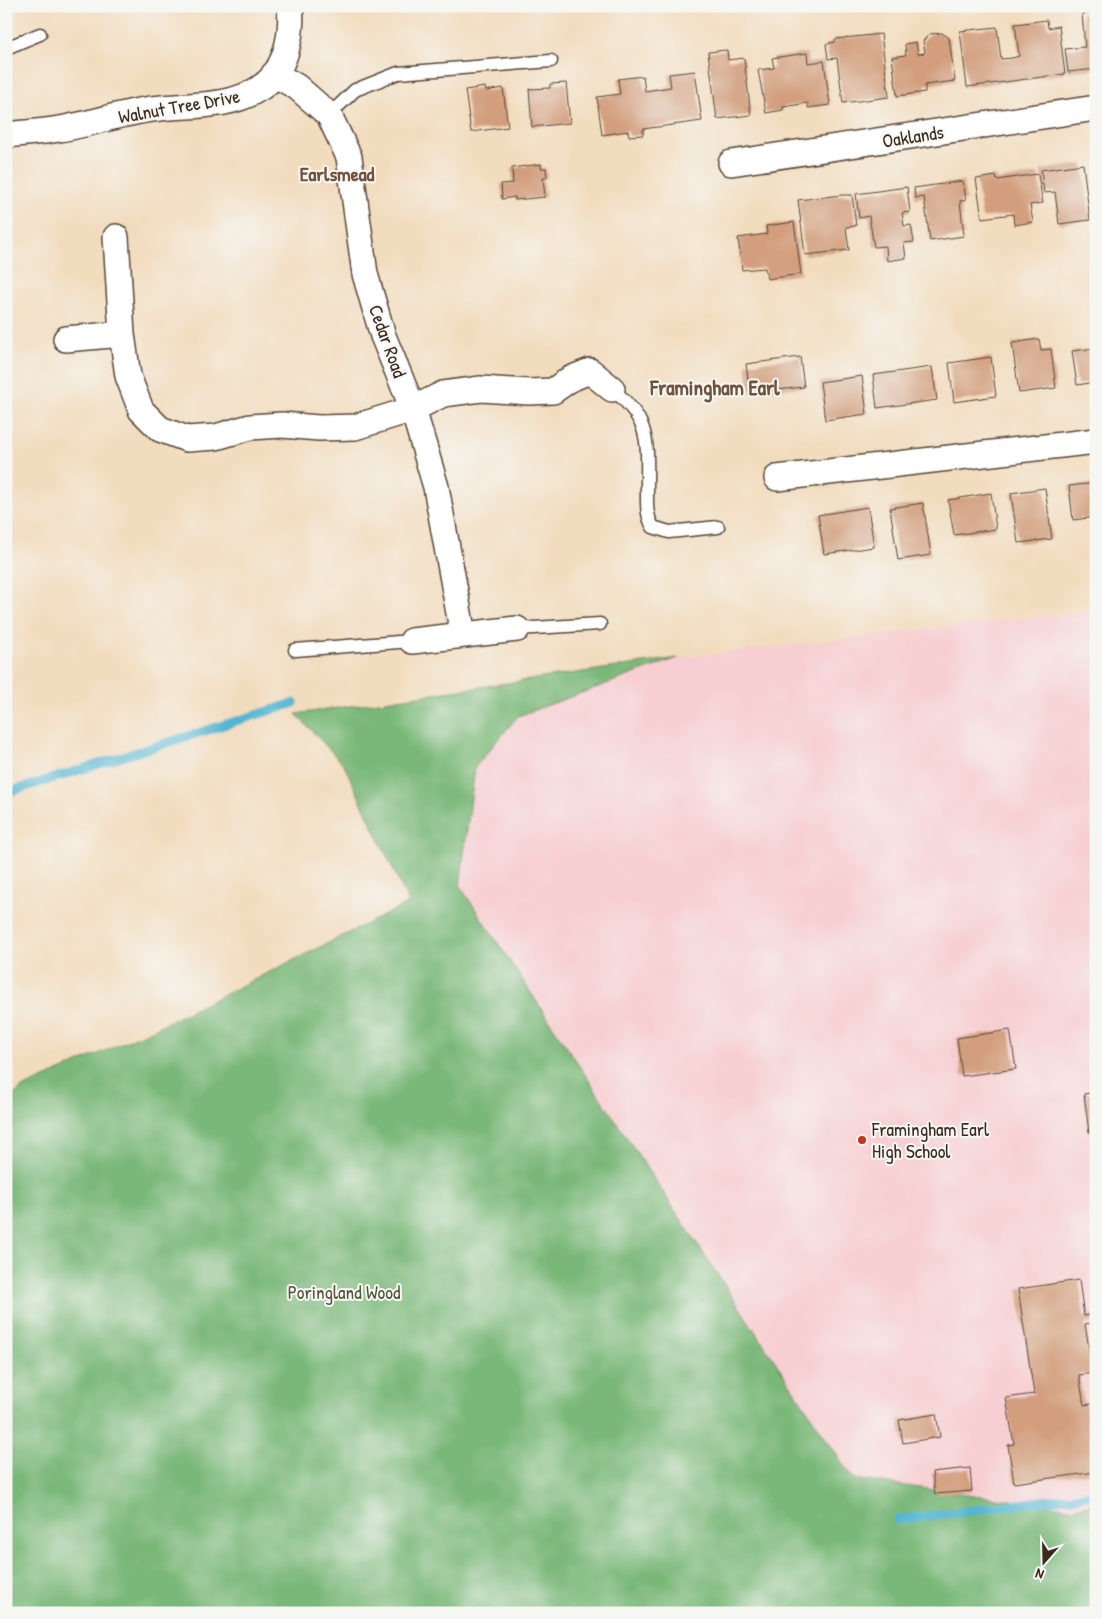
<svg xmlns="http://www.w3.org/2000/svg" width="1102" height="1619" font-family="'Patrick Hand',sans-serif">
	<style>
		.built { fill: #f7cfd2 }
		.forest { fill: #7ab879; stroke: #5a714c }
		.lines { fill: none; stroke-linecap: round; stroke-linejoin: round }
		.stream { stroke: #53b5d2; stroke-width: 9 }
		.building { fill: #d29e7d }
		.lane-casing { stroke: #564536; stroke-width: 15 }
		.street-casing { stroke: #564536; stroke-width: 28 }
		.lane { stroke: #fff; stroke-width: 12 }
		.street { stroke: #fff; stroke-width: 25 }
		.poi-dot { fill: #c8321e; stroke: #f6f6f2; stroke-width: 2 }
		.labels { text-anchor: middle; stroke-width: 4; stroke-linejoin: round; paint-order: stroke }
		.street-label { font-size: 19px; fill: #3b2a1e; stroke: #f6f6f2 }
		.poi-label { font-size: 19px; fill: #3b2a1e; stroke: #f6f6f2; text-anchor: start }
		.park-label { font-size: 19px; fill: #52563a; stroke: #f6f6f2 }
		.neighbourhood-label { font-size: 20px; font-weight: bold; fill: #70533f; stroke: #f6f6f2 }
		.quarter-label { font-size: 21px; font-weight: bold; fill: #70533f; stroke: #f6f6f2 }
	</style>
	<rect width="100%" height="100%" fill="#f6f6f2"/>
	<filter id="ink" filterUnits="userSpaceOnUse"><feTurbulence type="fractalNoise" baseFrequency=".02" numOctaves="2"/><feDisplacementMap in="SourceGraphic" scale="10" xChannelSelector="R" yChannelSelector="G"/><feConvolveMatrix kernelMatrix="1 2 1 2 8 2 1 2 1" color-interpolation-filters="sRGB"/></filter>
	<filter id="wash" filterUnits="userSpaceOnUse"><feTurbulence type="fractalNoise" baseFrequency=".0096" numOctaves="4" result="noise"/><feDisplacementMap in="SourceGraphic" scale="20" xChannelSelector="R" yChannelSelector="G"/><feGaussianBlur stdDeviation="1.12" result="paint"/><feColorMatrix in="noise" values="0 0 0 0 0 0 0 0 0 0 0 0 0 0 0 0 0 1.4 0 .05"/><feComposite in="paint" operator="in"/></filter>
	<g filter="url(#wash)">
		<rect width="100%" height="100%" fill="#f2dcbe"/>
		<path class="built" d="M1096,610V1504L1071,1508L853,1479L460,886L296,714L678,658Z"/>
		<path class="forest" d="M678,658L518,716L475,767L460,886L853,1479L1071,1508L1096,1504V1613H6V1102L22,1088L156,1028L409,903L344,765L296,714Z"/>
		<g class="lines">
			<path class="stream" d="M6,793L294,703
				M897,1520L1096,1494"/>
		</g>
		<g id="blocks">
			<path class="building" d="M1096,12V69L1068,72L1065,49L1085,47L1082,14Z
				M1047,20L1048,28L1059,26L1065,74L967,87L960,31L997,27L1001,59L1012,58L1019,56L1015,24Z
				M942,33L949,38L955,81L925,85V92L897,96L892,57L906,55L905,44L916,42L918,54L925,53L923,41L929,34Z
				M881,34L889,97L843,103L837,58L828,59L826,44L835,42V39Z
				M727,50L728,60L744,58L751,115L717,119L708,52Z
				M807,53L808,63L824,61L830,105L808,108V103L783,107V110L766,113L758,70L774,68L772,58Z
				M695,71L702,121L643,129V135L629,136L628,131L602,135L597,97L620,94L618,79L643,76L645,91L671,87L669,74Z
				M566,83L570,123L532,127L529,89L550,88V84Z
				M485,87L486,91L503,88L508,127L471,132L465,90Z
				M541,164V168H546L547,178H543L545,197L515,200V197L502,199L501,184L513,183L512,168Z
				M1083,164L1090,220L1059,224L1055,192L1044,193L1041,170Z
				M1038,174L1043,203L1030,205L1033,222L1014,225L1013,214L982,218L976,179L996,176L997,180Z
				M963,181L966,200L960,201L964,236L930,241L924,197L915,198L914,188Z
				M907,187L910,212L902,213L904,226L911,225L914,242L904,243L906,258L887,261L886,246L874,247L869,216L859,218L856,194Z
				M842,195H852L856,226L846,227L849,250L805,255L798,200Z
				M794,222L801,274L767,279L765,268L742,270L738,238L767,234L766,226Z
				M1039,339L1041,350L1051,349L1056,388L1019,393L1012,343Z
				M1096,348V382L1077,385L1072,351Z
				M800,357L804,387L750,393L746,364Z
				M991,357L996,396L954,402L949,363Z
				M932,367L937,400L877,408L873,375Z
				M862,376L867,414L825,420L820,382Z
				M1096,483V517L1073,520L1069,486Z
				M1045,488L1052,539L1018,543L1011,493Z
				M991,493L996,529L954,535L948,500Z
				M923,503L931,555L898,560L890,508Z
				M868,507L874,547L824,554L818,515Z
				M1010,1030L1016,1069L962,1076L957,1038Z
				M1096,1092V1149H1095L1092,1132H1089L1084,1094Z
				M1079,1280L1084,1316L1096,1314V1322L1085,1324L1093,1373L1079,1375L1084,1405L1096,1403V1472L1014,1483L1008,1445L1014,1444L1006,1398L1034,1394L1018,1289Z
				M936,1414L940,1437L903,1443L899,1420Z
				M970,1468L972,1491L935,1494L932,1472Z"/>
		</g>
	</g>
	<g filter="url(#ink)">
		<use href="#blocks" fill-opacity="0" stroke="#564536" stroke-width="1"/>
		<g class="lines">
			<defs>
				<path id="lane" d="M6,48L40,34
					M329,115L355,90L398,73L551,61
					M612,389C652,422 647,442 647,490C647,504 646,515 653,527L669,532L718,527
					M517,629L600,624
					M295,650L412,641"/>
				<path id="street" d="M274,74L297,87L329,115L349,157L365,274L383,336L413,409L436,487L463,635
					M6,135C24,133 42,132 59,129C91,124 121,113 152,109C187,104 229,109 260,88C286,72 293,34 290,6
					M731,163L1096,108
					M116,237L122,334L128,376L141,410L160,429L187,439L216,437L250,427L282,425L319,428L355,427L413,409L443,394L481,389L529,392L553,391L570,379L590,371L612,389
					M66,339L122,334
					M777,478L1096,441
					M412,641L517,629"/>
			</defs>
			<use href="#lane" class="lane-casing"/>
			<use href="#street" class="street-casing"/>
			<use href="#lane" class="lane"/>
			<use href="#street" class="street"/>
		</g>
	</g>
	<circle class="poi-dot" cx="862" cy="1140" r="5"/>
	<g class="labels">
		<g class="street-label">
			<text transform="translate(179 106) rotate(-10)" y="7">Walnut Tree Drive</text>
			<text transform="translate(913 136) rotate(-9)" y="7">Oaklands</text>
			<text transform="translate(388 341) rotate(70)" y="7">Cedar Road</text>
		</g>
		<g class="poi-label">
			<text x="872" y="1136">Framingham Earl<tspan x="872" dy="22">High School</tspan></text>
		</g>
		<g class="park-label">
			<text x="344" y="1299">Poringland Wood</text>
		</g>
		<g class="neighbourhood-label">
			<text x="337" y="181">Earlsmead</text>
		</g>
		<g class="quarter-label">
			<text x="715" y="395">Framingham Earl</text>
		</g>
	</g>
	<rect width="1102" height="1619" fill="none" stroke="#f6f6f2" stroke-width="25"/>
	<g transform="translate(1044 1562) rotate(200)" stroke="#f6f6f2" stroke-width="4" paint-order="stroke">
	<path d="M0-4L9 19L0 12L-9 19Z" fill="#3b2a1e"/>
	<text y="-8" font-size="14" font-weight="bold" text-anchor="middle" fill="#3b2a1e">N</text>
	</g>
</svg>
